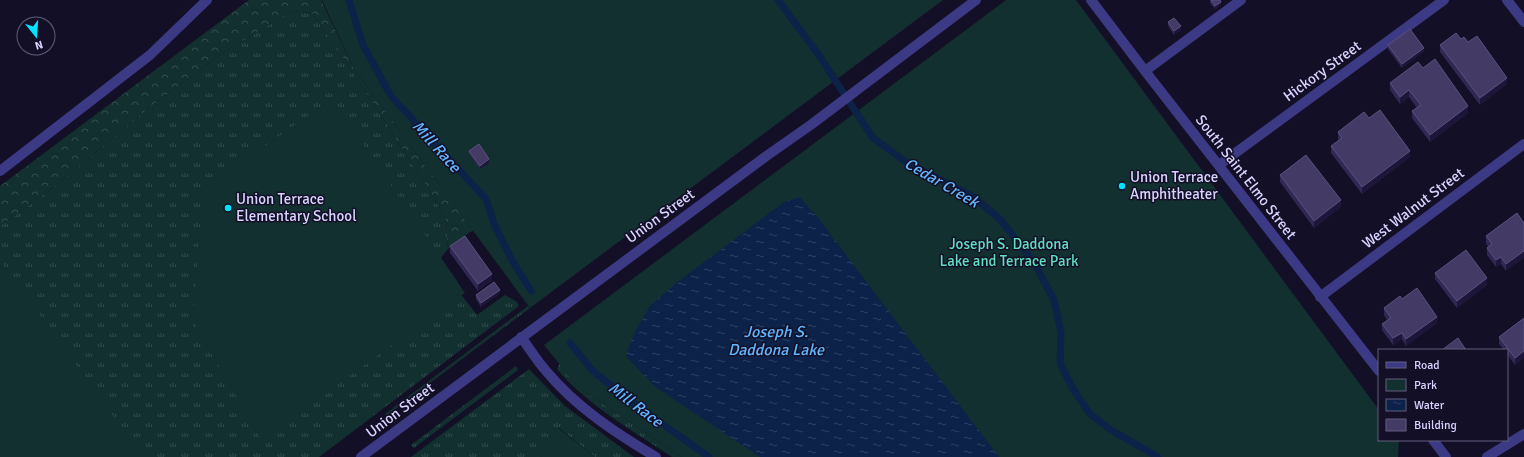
<svg xmlns="http://www.w3.org/2000/svg" width="1524" height="457" font-family="Signika,sans-serif">
	<style>
		.grass { fill: url(#grass-tufts) }
		.forest { fill: url(#forest-crowns) }
		.green { fill: #12302f }
		.water { fill: url(#water-ripples) }
		.lines { fill: none; stroke-linecap: round; stroke-linejoin: round }
		.stream { stroke: #0c2248; stroke-width: 7 }
		.minor { stroke: #3d3a85; stroke-width: 10 }
		.wall { fill: #312854 }
		.shaded-wall { fill: #1d163a }
		.building { fill: #433a66; stroke: #5a527e }
		.poi-dot { fill: #00e5ff; stroke: #130f26; stroke-width: 1.5 }
		.labels { text-anchor: middle; stroke-width: 3; stroke-linejoin: round; paint-order: stroke }
		.street-label { font-size: 15px; fill: #d9d4ff; stroke: #130f26 }
		.poi-label { font-size: 15px; fill: #d9d4ff; stroke: #130f26; text-anchor: start }
		.park-label { font-size: 15px; fill: #5fe0c0; stroke: #130f26 }
		.water-label { font-size: 16px; font-style: italic; fill: #62b6ff; stroke: #130f26 }
	</style>
	<defs>
		<pattern id="grass-tufts" width="24" height="20" patternUnits="userSpaceOnUse"><rect width="24" height="20" fill="#12302f"/><path d="M3 7l-1-3M5 7V3M7 7l1-3M15 17l-1-3M17 17v-4M19 17l1-3" fill="none" stroke="#344d4e"/></pattern>
		<pattern id="forest-crowns" width="20" height="18" patternUnits="userSpaceOnUse"><rect width="20" height="18" fill="#12302f"/><path d="M2 6a3 3 0 1 1 6 0M12 15a3 3 0 1 1 6 0" fill="none" stroke="#344d4e"/></pattern>
		<pattern id="water-ripples" width="26" height="14" patternUnits="userSpaceOnUse"><rect width="26" height="14" fill="#0c2248"/><path d="M2 4q2-2 4 0t4 0M15 11q2-2 4 0t4 0" fill="none" stroke="#2f4163"/></pattern>
	</defs>
	<rect width="100%" height="100%" fill="#130f26"/>
	<path class="grass" d="M291,11L312,13L358,80L433,196L446,220L448,249L441,258L457,281L459,292L477,315L505,295L517,302L519,306L319,457H0V226L49,191L145,111L224,52Z
		M528,306L530,308L386,416L385,414Z
		M560,363L578,387L682,457H672C632,430 588,406 557,369Z
		M516,366L518,370L414,448L411,445Z
		M529,369L565,406L634,457H595L559,428L541,457H411Z"/>
	<path class="forest" d="M249,0H321L354,69L473,230L448,249L446,220L433,196L358,80L312,13L291,11L224,52L145,111L49,191L0,226V186Z"/>
	<path class="green" d="M322,0H943L530,308L354,69Z
		M1006,0H1076L1379,410V440H1399L1398,457H682L578,387L544,345Z
		M332,99L465,293L261,439L193,321L203,190Z
		M1,262L143,457H0Z
		M558,428L595,457H541Z"/>
	<path class="water" d="M800,197L819,219L999,457H760L654,386L626,356L634,333L650,306L676,283L784,202Z"/>
	<g class="lines">
		<path class="stream" d="M349,0L363,45L391,96L486,199L494,224L512,260L531,291
			M778,0L818,54L873,138L906,162L972,196L1000,219L1035,264L1054,300L1061,333L1060,363L1073,389L1090,414L1111,430L1158,457
			M570,343L593,371L637,406L709,457"/>
		<path class="minor" d="M1091,0L1145,71L1379,371
			M1507,0L1524,22
			M1145,71L1241,0
			M1219,165L1444,0
			M0,171L150,55L207,0
			M1320,297L1524,144
			M521,337C530,349 537,361 547,372C576,407 617,434 656,457
			M1433,440L1446,457
			M361,457L765,157L812,124L976,0
			M1487,457L1524,434"/>
	</g>
	<path class="wall" d="M1210,0H1220L1221,5L1215,9L1210,3Z
		M1168,22L1181,30L1174,35L1168,26Z
		M1461,39L1468,42L1507,84L1480,105L1440,52V45Z
		M1388,45L1424,51L1402,68L1388,49Z
		M1423,68L1468,113L1430,142L1412,118V111L1417,108L1409,97L1400,104L1390,90V83Z
		M1369,118L1410,157L1362,194L1331,153V146L1339,140L1338,139V132Z
		M469,151L489,163L480,169L469,154Z
		M1280,175L1341,207L1314,228L1280,182Z
		M1517,213L1506,271L1501,264L1496,267L1487,255V248L1488,247L1486,243V236Z
		M450,246L492,280L478,291L450,253Z
		M1435,273L1487,285L1457,308L1435,279Z
		M500,293L481,307L476,299V295Z
		M1402,299L1437,323L1406,346L1402,339L1393,345L1382,330V324L1387,320L1384,315V308Z
		M1524,318V358L1515,365L1507,354V350H1504L1499,344V337Z"/>
	<path class="shaded-wall" d="M1221,2V5L1215,9V6Z
		M1181,26V30L1174,35V31Z
		M1424,48V51L1402,68V64Z
		M1507,78V84L1480,105V98Z
		M1409,90V97L1400,104V97Z
		M1468,106V113L1430,142V135Z
		M1410,151V157L1362,194V187Z
		M489,159V163L480,169V166Z
		M1341,200V207L1314,228V221Z
		M1524,251V258L1506,271V264Z
		M1501,257V264L1496,267V260Z
		M492,274V280L478,291V284Z
		M1487,278V285L1457,308V301Z
		M500,290V293L481,307V303Z
		M1437,317V323L1406,346V339Z
		M1402,333V339L1393,345V338Z
		M1524,351V358L1515,365V358Z"/>
	<path class="building" d="M1211,0H1220L1221,2L1215,6Z
		M1174,18L1181,26L1174,31L1168,22Z
		M1410,29L1424,48L1402,64L1388,45Z
		M1456,33L1461,39L1464,37L1468,42L1477,36L1507,78L1480,98L1440,45Z
		M1435,59L1468,106L1430,135L1412,111L1421,105L1409,90L1400,97L1390,83L1418,62L1423,68Z
		M1380,110L1410,151L1362,187L1331,146L1342,138L1338,132L1364,112L1369,118Z
		M479,144L489,159L480,166L469,151Z
		M1306,155L1341,200L1314,221L1280,175Z
		M1517,213L1524,223V251L1506,264L1501,257L1496,260L1487,248L1492,244L1486,236Z
		M465,236L492,274L478,284L450,246Z
		M1466,250L1487,278L1457,301L1435,273Z
		M494,282L500,290L481,303L476,295Z
		M1417,288L1437,317L1406,339L1402,333L1393,338L1382,324L1391,318L1384,308L1400,296L1402,299Z
		M1524,318V351L1515,358L1499,337Z
		M1458,338L1466,350H1442Z"/>
	<g class="poi-dot">
		<circle cx="1122" cy="186" r="4"/>
		<circle cx="228" cy="208" r="4"/>
	</g>
	<g class="labels">
		<g class="street-label">
			<text transform="translate(1322 71) rotate(-36)" y="5">Hickory Street</text>
			<text transform="translate(1246 177) rotate(52)" y="5">South Saint Elmo Street</text>
			<text transform="translate(1413 208) rotate(-37)" y="5">West Walnut Street</text>
			<text transform="translate(660 216) rotate(-36)" y="5">Union Street</text>
			<text transform="translate(400 410) rotate(-37)" y="5">Union Street</text>
		</g>
		<g class="poi-label">
			<text x="1130" y="182">Union Terrace<tspan x="1130" dy="17">Amphitheater</tspan></text>
			<text x="236" y="204">Union Terrace<tspan x="236" dy="17">Elementary School</tspan></text>
		</g>
		<g class="park-label">
			<text x="1009" y="249">Joseph S. Daddona<tspan x="1009" dy="17">Lake and Terrace Park</tspan></text>
		</g>
		<g class="water-label">
			<text transform="translate(437 146) rotate(48)" y="6">Mill Race</text>
			<text transform="translate(942 182) rotate(30)" y="6">Cedar Creek</text>
			<text x="776" y="337">Joseph S.<tspan x="776" dy="18">Daddona Lake</tspan></text>
			<text transform="translate(636 404) rotate(37)" y="6">Mill Race</text>
		</g>
	</g>
	<rect x="1378" y="349" width="130" height="92" fill="#130f26" stroke="#625e7d"/>
	<rect x="1386" y="362" width="20" height="6" fill="#3d3a85" stroke="#625e7d"/>
	<text x="1414" y="369" font-size="12" fill="#d9d4ff">Road</text>
	<rect x="1386" y="379" width="20" height="12" fill="#12302f" stroke="#625e7d"/>
	<text x="1414" y="389" font-size="12" fill="#d9d4ff">Park</text>
	<rect x="1386" y="399" width="20" height="12" fill="url(#water-ripples)" stroke="#625e7d"/>
	<text x="1414" y="409" font-size="12" fill="#d9d4ff">Water</text>
	<rect x="1386" y="419" width="20" height="12" fill="#433a66" stroke="#625e7d"/>
	<text x="1414" y="429" font-size="12" fill="#d9d4ff">Building</text>
	<g transform="translate(36 36) rotate(163)"><circle r="19" fill="#130f26" stroke="#625e7d"/>
	<path d="M0-3L7 15L0 10L-7 15Z" fill="#00e5ff"/>
	<text y="-6" font-size="11" font-weight="bold" text-anchor="middle" fill="#d9d4ff">N</text>
	</g>
</svg>
